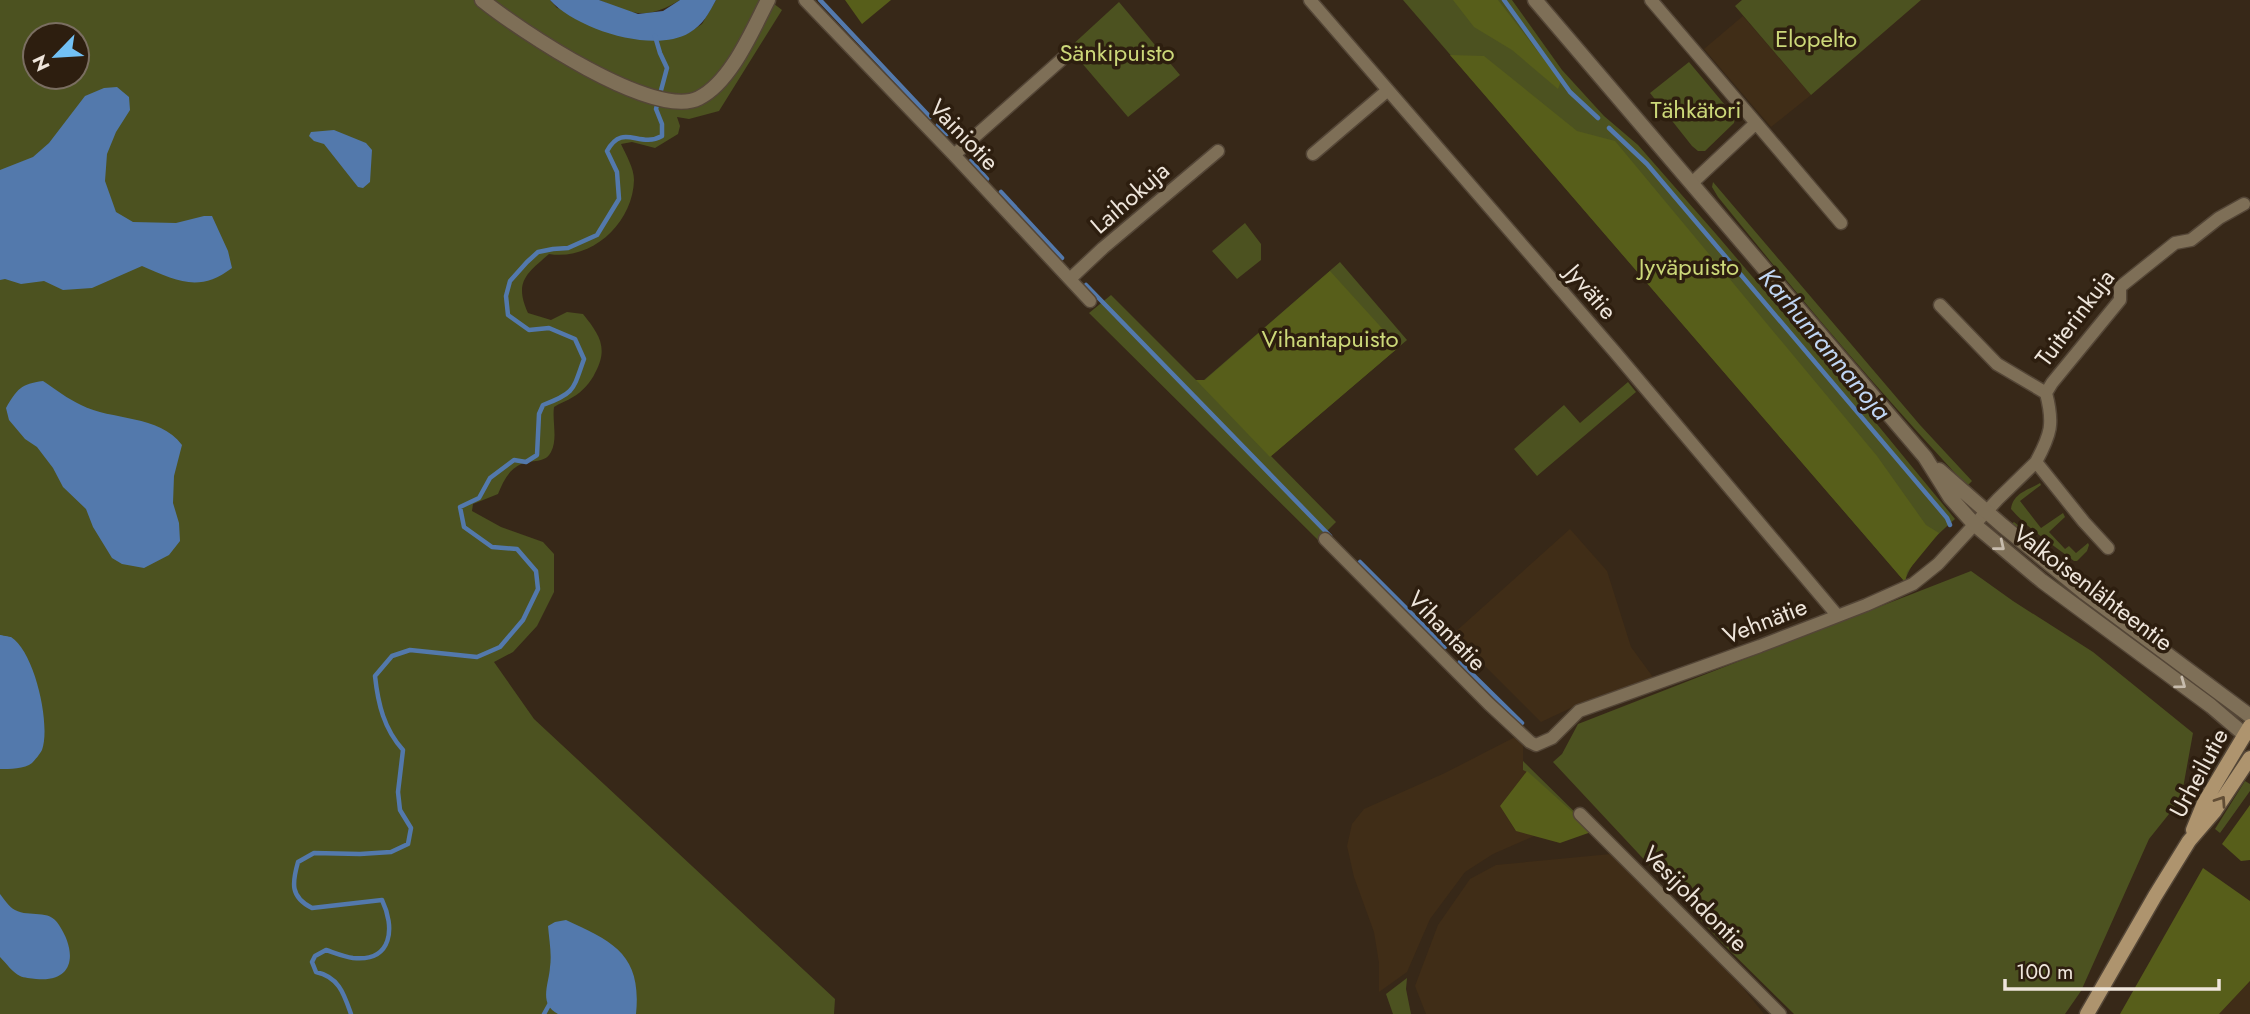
<svg xmlns="http://www.w3.org/2000/svg" width="2250" height="1014" font-family="Jost,sans-serif">
	<style>
		.built { fill: #402d17 }
		.green { fill: #4c5220; fill-rule: evenodd }
		.forest { fill: #575e1a }
		.water { fill: #5379ac }
		.lines { fill: none; stroke-linecap: round; stroke-linejoin: round }
		.stream { stroke: #5379ac; stroke-width: 4.5 }
		.minor-casing { stroke: #544637; stroke-width: 15 }
		.tertiary-casing { stroke: #544637; stroke-width: 17 }
		.secondary-casing { stroke: #544637; stroke-width: 17 }
		.minor { stroke: #7e6f57; stroke-width: 12 }
		.tertiary { stroke: #7e6f57; stroke-width: 14 }
		.secondary { stroke: #ae946e; stroke-width: 14 }
		.oneway { stroke: #c7bcad }
		.oneway2 { stroke: #614d35 }
		.labels { text-anchor: middle; stroke-width: 7; stroke-linejoin: round; paint-order: stroke }
		.park-label { font-size: 24px; fill: #ccd879; stroke: #2d1e0f }
		.street-label { font-size: 24px; fill: #eee5db; stroke: #2d1e0f }
		.water-label { font-size: 26px; font-style: italic; fill: #c0d6f4; stroke: #2d1e0f }
	</style>
	<rect width="100%" height="100%" fill="#372818"/>
	<path class="built" d="M1743,16L1811,95L1771,127L1704,49Z
		M1570,529L1607,571L1631,647L1655,680L1575,706L1541,722L1453,634Z
		M1515,737L1523,745V770L1527,771L1500,806L1515,830L1534,836L1493,854L1465,872L1430,919L1407,972L1379,992V963L1374,932L1354,877L1347,846L1352,824L1364,809L1445,773Z
		M1611,854L1743,988L1764,1014H1426L1415,986L1438,925L1470,879L1496,865Z
		M2250,981V1014H2219Z"/>
	<path class="green" d="M0,0H550L557,8L687,34L702,24L716,0H769L782,10L719,111L689,119L677,117L680,126L678,134L655,148L632,142L621,144C626,155 634,168 634,180C633,223 592,261 549,254C526,274 514,282 528,313L551,320L567,312L583,314C599,334 609,348 595,373C591,382 582,392 573,397C567,401 560,403 554,407C552,421 558,439 551,452C545,464 532,459 521,464C508,470 503,482 498,494L473,504L472,511L501,527L543,542L554,554V592L537,626L513,652L494,662L534,719L835,999L834,1014H0ZM35,35H77V77H35Z
		M599,0H680C647,20 633,15 599,0Z
		M1403,0H1512L1562,70L1604,116L1638,145L1716,234L1844,384L1955,519C1938,534 1910,560 1905,582Z
		M1742,0H1921L1811,95L1735,6Z
		M1119,2L1180,75L1128,117L1069,48Z
		M1689,62L1735,117L1734,123L1705,151H1698L1692,146L1650,93Z
		M1713,182L1920,425L1972,481L1967,486C1880,393 1798,296 1718,197L1712,187Z
		M1245,223L1261,244V260L1237,279L1212,251Z
		M1340,262L1407,340L1271,456L1336,522L1318,540L1089,313L1111,295L1196,380H1204Z
		M1628,382L1636,392L1537,476L1514,449L1564,405L1580,423Z
		M2040,483L2041,485L2020,501L2041,528L2063,513L2065,517L2049,532L2065,549L2069,546L2076,553L2088,543L2089,545L2087,551L2077,561H2074C2053,545 2028,529 2011,509C2013,493 2028,490 2040,483Z
		M2014,522L2054,554L2168,638L2164,643L2113,607L2010,525Z
		M1971,571L2013,601L2093,652L2193,733L2181,799L2149,839L2081,991L2065,1014H1794L1722,943L1553,762L1562,754L1578,724Z
		M2049,577L2078,594L2143,640L2140,644L2101,620L2046,581Z
		M1523,761L1594,831L1527,772L1523,770Z
		M2245,781L2250,784V791L2220,833L2215,829Z
		M1407,978L1406,989L1411,1014H1393L1386,994Z"/>
	<path class="forest" d="M845,0H891L862,24Z
		M1453,0H1498L1561,81L1558,89L1512,50L1474,27Z
		M1450,55L1484,56L1577,131L1615,141L1877,456L1926,525L1939,533L1907,572L1905,582Z
		M1330,271L1399,347L1270,457L1196,380H1205Z
		M1527,771L1594,831L1560,843L1516,831L1500,806Z
		M2250,805V860L2241,861L2222,844Z
		M2203,868L2250,901V981L2219,1014H2120Z"/>
	<path class="water" d="M550,0H599L638,14L663,11L680,0H716C709,13 703,25 689,33C653,54 576,29 550,0Z
		M117,87L129,97L130,110L116,132L107,154L105,181L116,212L133,222L176,223L204,216H212L228,251L232,268C199,293 177,281 142,266L92,288L63,290L44,281L21,284L5,279L0,280V170L33,157L49,143L85,96L104,88Z
		M334,130L366,143L372,150L370,182L363,188L358,187L354,182L324,144L314,141L309,136L311,132Z
		M43,381C55,389 68,399 81,405C112,421 159,414 182,445L174,476L173,503L179,523L180,541L169,555L144,568L122,564L112,558L93,527L86,509L63,487L53,468L37,447L25,439L9,420L6,408C17,389 21,384 43,381Z
		M0,635C1,635 10,637 11,637C35,652 51,725 42,750C40,754 35,760 32,763C25,769 9,769 0,769Z
		M0,894C4,899 9,907 15,910C30,918 49,908 59,925C77,952 75,983 36,979C31,978 24,978 20,976C13,973 6,963 0,957Z
		M566,920C614,942 642,955 636,1014H558C538,1004 549,984 550,967C552,954 549,939 548,926L555,922Z"/>
	<g class="lines">
		<path class="stream" d="M820,0L930,117
			M1504,0L1570,92L1598,118
			M938,125L947,134
			M1609,128L1647,164L1947,518L1950,525
			M971,161L987,179
			M1001,192L1062,258
			M1086,285L1330,536
			M1360,562L1445,647
			M1460,662L1522,723
			M351,1014C344,994 339,977 316,972L312,962L315,956L326,950C335,953 345,957 353,958C393,962 395,927 382,900L312,908C290,897 292,883 298,862L314,853L360,854L391,852L408,844L411,828L400,810L398,792L403,750C384,729 378,704 375,676L392,656L410,650L477,657L500,647L523,620L538,589L536,571L517,549L492,547L464,527L460,507L479,498L490,478L514,460L526,462L537,455L539,414L543,405C575,393 573,390 584,359L575,339L549,328L529,330L508,315L506,296L510,281L527,262L538,252L553,249L568,248L597,235L619,199L617,172L607,151C623,122 639,149 662,136V124L656,109L667,68L660,53L655,36
			M544,1014L549,1005"/>
		<defs>
			<path id="minor" d="M805,0L954,155L1090,301
				M1310,0L1614,351L1837,615
				M1651,0L1756,123L1692,183
				M1756,123L1841,223
				M1313,154L1388,90
				M954,155L1070,52
				M1071,278L1103,248L1218,151
				M1940,305L1997,364L2046,393C2054,424 2051,434 2036,462
				M2046,393L2052,383L2120,300V287L2175,243L2191,240L2219,218L2244,204
				M1325,539L1489,704L1530,742L1536,745L1552,738L1579,711L1760,646L1866,605L1913,584L1938,564L1998,499L2036,462L2084,522L2108,548
				M1580,814L1780,1014"/>
			<path id="tertiary" d="M482,0C518,29 654,121 699,98C731,82 752,31 768,0
				M1535,0L1925,457L1950,497L1975,525L2042,581L2211,706L2245,735
				M1939,470L2003,526L2085,593L2250,716"/>
			<path id="secondary" d="M2193,830L2204,803L2250,726
				M2087,1014L2155,896L2189,841L2214,812L2250,758"/>
		</defs>
		<use href="#minor" class="minor-casing"/>
		<use href="#tertiary" class="tertiary-casing"/>
		<use href="#secondary" class="secondary-casing"/>
		<use href="#minor" class="minor"/>
		<use href="#tertiary" class="tertiary"/>
		<use href="#secondary" class="secondary"/>
	</g>
	<defs><path id="oneway-chevron" d="M-2-3.5L2.5 0L-2 3.5" fill="none" stroke-width="1.6" stroke-linecap="round" stroke-linejoin="round" transform="scale(1.75)"/></defs>
	<g class="oneway">
		<use href="#oneway-chevron" transform="translate(2000 546) rotate(39)"/>
		<use href="#oneway-chevron" transform="translate(2181 684) rotate(36)"/>
	</g>
	<use class="oneway2" href="#oneway-chevron" transform="translate(2221 801) rotate(-56)"/>
	<g class="labels">
		<g class="park-label">
			<text x="1816" y="47">Elopelto</text>
			<text x="1117" y="61">Sänkipuisto</text>
			<text x="1696" y="118">Tähkätori</text>
			<text x="1689" y="275">Jyväpuisto</text>
			<text x="1330" y="347">Vihantapuisto</text>
		</g>
		<g class="street-label">
			<text transform="translate(964 135) rotate(46)" y="8">Vainiotie</text>
			<text transform="translate(1130 198) rotate(-41)" y="8">Laihokuja</text>
			<text transform="translate(1591 292) rotate(49)" y="8">Jyvätie</text>
			<text transform="translate(2075 318) rotate(-53)" y="8">Tuiterinkuja</text>
			<text transform="translate(2093 588) rotate(37)" y="8">Valkoisenlähteentie</text>
			<text transform="translate(1765 621) rotate(-21)" y="8">Vehnätie</text>
			<text transform="translate(1447 631) rotate(46)" y="8">Vihantatie</text>
			<text transform="translate(2199 773) rotate(-62)" y="8">Urheilutie</text>
			<text transform="translate(1695 899) rotate(45)" y="8">Vesijohdontie</text>
		</g>
		<g class="water-label">
			<text transform="translate(1825 344) rotate(50)" y="9">Karhunrannanoja</text>
		</g>
	</g>
	<g transform="translate(56 56) rotate(245)"><circle r="33" fill="#2d1e0f" stroke="#7a6e61" stroke-width="2"/>
	<path d="M0-5L12 26L0 18L-12 26Z" fill="#72c1f5"/>
	<text y="-10" font-size="19" font-weight="bold" text-anchor="middle" fill="#eee5db">N</text>
	</g>
	<path d="M2005 979v10h214v-10" fill="none" stroke="#eee5db" stroke-width="3.5"/>
	<text x="2016" y="979" font-size="21" fill="#eee5db" stroke="#2d1e0f" stroke-width="5" paint-order="stroke">100 m</text>
</svg>
